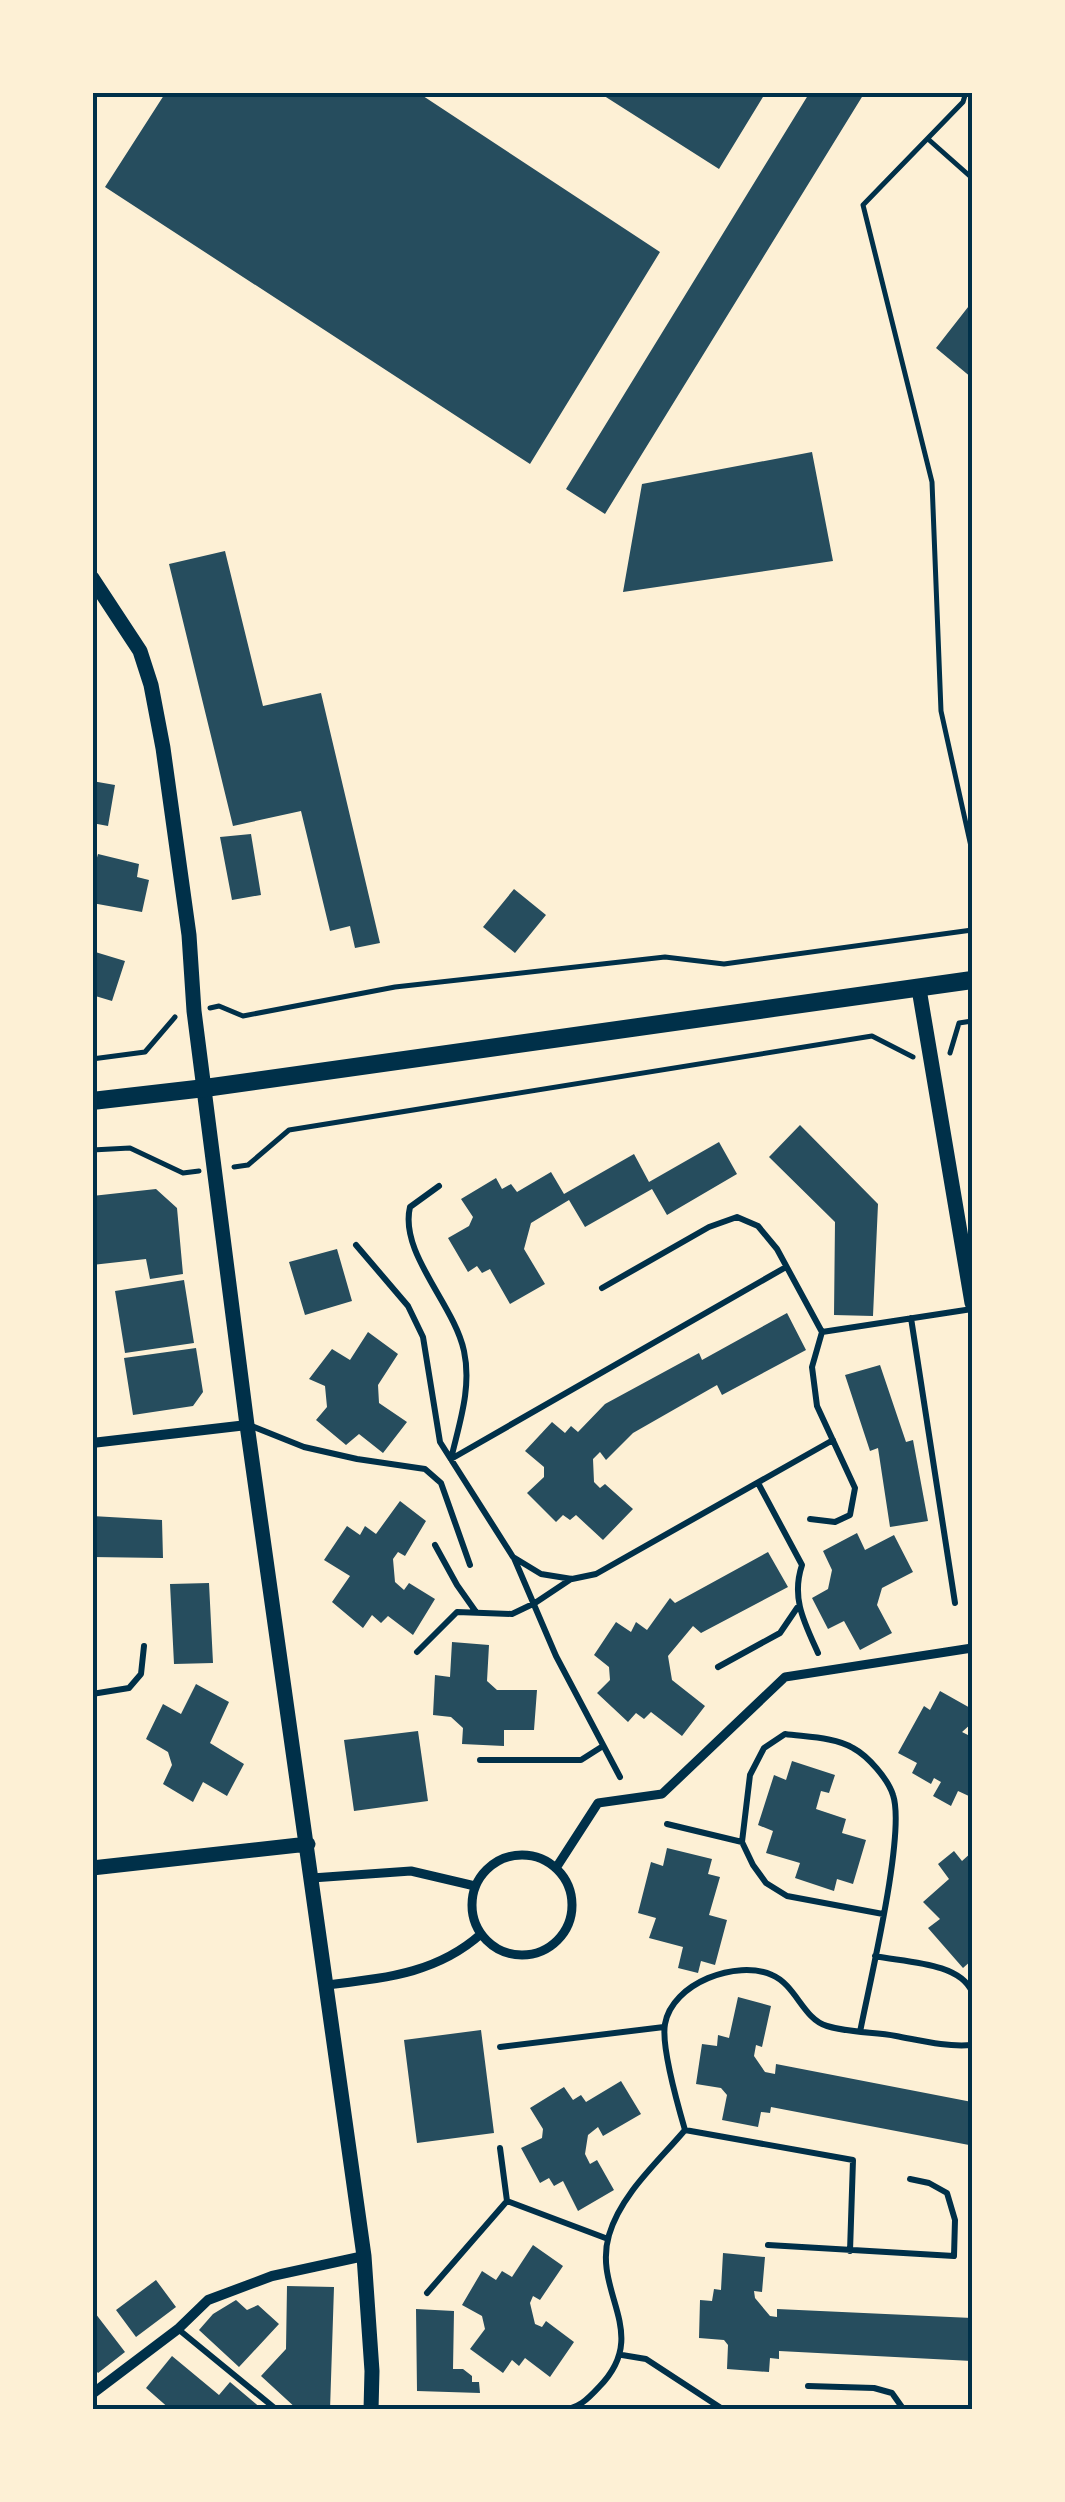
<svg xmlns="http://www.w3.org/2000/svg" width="1065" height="2502" font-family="'DejaVu Sans',sans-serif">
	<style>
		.building { fill: #264d5e }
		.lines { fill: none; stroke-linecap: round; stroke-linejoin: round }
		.path { stroke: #003049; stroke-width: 5 }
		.service { stroke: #003049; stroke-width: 6 }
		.pedestrian { stroke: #003049; stroke-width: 9 }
		.minor { stroke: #003049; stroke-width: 10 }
		.tertiary { stroke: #003049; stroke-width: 15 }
		.secondary { stroke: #003049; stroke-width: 18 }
		.neatline { fill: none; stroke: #003049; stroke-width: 4 }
	</style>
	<rect width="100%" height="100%" fill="#fdf0d5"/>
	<path class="building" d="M166,92H417L660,252L530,464L105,187Z
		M598,92H766L719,169Z
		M810,92H865L605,514L566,489Z
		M972,302V378L936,348Z
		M812,452L833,561L623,592L642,484Z
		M225,551L263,706L321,693L380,943L355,948L350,926L330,931L301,811L233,826L169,564Z
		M92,781L115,785L108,826L92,823Z
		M251,834L261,895L232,900L220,837Z
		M98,854L139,864L137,877L149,880L142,912L92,903V876Z
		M514,889L546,915L515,953L483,927Z
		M92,951L125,961L112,1001L92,995Z
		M800,1125L878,1204L873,1316L834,1315L835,1222L769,1157Z
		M719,1142L737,1174L667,1215L652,1189L585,1227L569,1200L531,1223L524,1249L545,1284L510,1304L490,1269L482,1273L477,1266L468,1272L448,1238L469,1226L473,1217L461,1199L496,1178L502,1189L511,1184L517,1192L551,1172L564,1194L634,1154L649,1182Z
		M156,1189L177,1208L183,1274L150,1279L146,1259L92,1265V1196Z
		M337,1249L352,1301L305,1315L289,1262Z
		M184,1280L194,1343L125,1353L115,1291Z
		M787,1313L806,1350L722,1395L717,1385L633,1433L606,1460L600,1452L593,1459L594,1482L600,1488L605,1484L633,1509L603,1540L576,1515L570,1520L563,1515L556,1522L527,1493L544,1477V1467L525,1451L552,1422L565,1433L571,1426L578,1432L605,1404L699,1353L702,1360Z
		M368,1332L398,1354L378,1385L379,1403L407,1422L383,1453L359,1434L346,1445L316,1420L327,1407L325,1386L309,1379L332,1349L350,1360Z
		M196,1348L203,1392L193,1406L133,1415L124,1358Z
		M880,1365L906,1442L913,1440L928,1521L890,1527L878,1448L870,1451L845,1375Z
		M400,1501L426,1521L405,1556L398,1552L393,1559L395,1582L404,1590L409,1583L435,1599L413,1635L388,1616L381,1623L372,1615L363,1628L332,1602L350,1576L324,1560L347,1526L360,1535L365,1526L376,1534Z
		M92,1516L162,1520L163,1558L92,1557Z
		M857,1533L865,1550L894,1535L913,1572L882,1588L877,1605L892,1633L860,1650L844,1621L828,1629L812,1598L828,1589L832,1570L823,1551Z
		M768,1552L788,1587L701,1633L693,1626L668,1656L672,1680L705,1706L682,1736L651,1712L644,1719L636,1713L628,1722L597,1693L610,1680L609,1667L594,1655L616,1622L631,1632L636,1622L647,1630L670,1598L675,1603Z
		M209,1583L213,1663L174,1664L170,1584Z
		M452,1642L489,1645L487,1681L497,1690H537L534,1730H504V1746L462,1744L463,1728L451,1717L433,1715L435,1675L450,1677Z
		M196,1684L229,1702L210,1743L244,1764L227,1796L203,1782L193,1802L163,1784L172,1765L168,1752L146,1739L163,1704L181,1714Z
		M940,1691L972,1709V1723L962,1732L972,1737V1794L971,1797L958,1791L951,1806L933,1796L941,1782L934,1778L931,1784L912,1773L917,1763L898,1753L924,1706L930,1710Z
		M418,1731L428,1801L354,1811L344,1740Z
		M792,1761L835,1775L829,1793L821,1791L816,1809L846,1819L842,1833L866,1840L853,1884L837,1879L834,1891L795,1878L800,1863L766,1853L773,1831L758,1825L774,1775L786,1780Z
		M667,1848L712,1859L708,1874L720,1877L709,1915L727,1920L715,1965L701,1961L698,1973L678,1968L683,1947L649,1938L656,1918L638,1913L651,1862L663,1866Z
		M954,1851L962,1861L972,1852V1960L963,1968L928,1928L940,1919L923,1902L949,1879L938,1864Z
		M738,1997L771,2006L762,2047L756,2045L754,2056L765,2072L775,2074L776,2064L972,2102L969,2145L771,2107L770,2113L761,2112L758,2127L722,2120L727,2095L721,2088L696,2084L702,2044L717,2046L718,2035L729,2038Z
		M481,2030L494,2133L417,2143L404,2040Z
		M621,2081L641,2114L603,2136L598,2127L588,2135L585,2154L590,2164L597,2160L614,2190L578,2211L563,2181L554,2186L549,2178L540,2183L521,2148L542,2138L543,2129L530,2108L564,2087L573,2100L581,2095L586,2102Z
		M533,2245L563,2266L540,2300L533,2296L530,2303L535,2324L542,2327L546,2321L574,2342L550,2377L525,2358L519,2366L512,2360L503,2373L470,2349L485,2329L482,2316L462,2305L482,2271L496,2280L502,2271L512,2277Z
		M723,2253L765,2257L762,2292L754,2291L755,2298L770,2316L777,2317V2309L972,2318V2361L779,2351V2359L770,2358L769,2372L727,2369L728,2345L724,2340L699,2338L700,2300L712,2301L714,2289L721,2290Z
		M156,2280L176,2307L136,2337L116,2310Z
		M287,2286L334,2287L330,2410H298L261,2376L286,2349Z
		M236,2300L247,2310L258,2305L279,2324L239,2367L199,2330L213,2314Z
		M92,2309L125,2352L98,2373L92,2366Z
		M416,2309L454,2311L453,2369H463L472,2376V2382H479L480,2393L417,2391Z
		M172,2356L219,2395L230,2382L263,2410H171L146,2388Z"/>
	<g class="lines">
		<path class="path" d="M966,92L963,102L863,205L932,482L941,711L972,851
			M928,139L972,178
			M210,1008L219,1006L243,1016L395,987L665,957L724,964L972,930
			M950,1053L959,1023L972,1021
			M92,1059L145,1052L175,1017
			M92,1150L130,1148L183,1173L199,1171
			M234,1167L248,1165L289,1130L872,1036L913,1057"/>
		<path class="service" d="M439,1186L410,1207C399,1253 454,1304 464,1351C472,1388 459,1424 451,1459L786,1267
			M356,1245L408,1306L423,1337L440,1442L513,1557L541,1574L572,1579L596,1574L833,1440
			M602,1288L709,1227L737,1217L758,1226L777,1249L822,1332L972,1309
			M911,1318L955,1603
			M249,1425L304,1447L357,1459L425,1469L441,1483L470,1565
			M758,1483L802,1565C791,1598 804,1622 818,1653
			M810,1519L835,1522L850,1515L855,1488L817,1406L812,1367L822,1332
			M435,1545L457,1585L476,1612
			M514,1558L556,1656L620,1777
			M417,1652L457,1612L512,1614L535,1603L571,1579
			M718,1667L780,1633L797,1608
			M92,1694L129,1688L141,1674L144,1646
			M480,1760H581L603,1746
			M667,1824L742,1842
			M875,1956C903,1962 960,1962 972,1992
			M860,2032C869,1985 906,1833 893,1795C888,1779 868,1756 853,1748C835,1737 806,1737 785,1734L764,1748L750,1775L742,1842L753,1865L766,1883L787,1896L883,1914
			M500,2047L664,2027
			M685,2130L853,2160L850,2251
			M507,2201L608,2239
			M768,2245L954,2256L955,2220L947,2193L929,2183L910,2179
			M427,2293L507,2201L500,2148
			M178,2329L277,2410
			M622,2355L646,2359L724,2410
			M808,2386L874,2388L892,2393L904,2410
			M561,2410C579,2408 587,2400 599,2387C652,2333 592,2293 609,2235C621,2194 658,2162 685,2130C678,2106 661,2046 665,2024C672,1983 737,1959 772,1975C796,1985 803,2019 827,2026C850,2033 874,2032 896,2036C923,2041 945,2047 972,2045"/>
		<path class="pedestrian" d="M472 1905a50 50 0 1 1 100 0a50 50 0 1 1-100 0Z
			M556,1868L598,1803L662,1794L785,1677L972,1648
			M312,1878L411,1871L475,1886
			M327,1985C384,1978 436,1974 481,1934"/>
		<path class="minor" d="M92,1443L247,1425
			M92,2394L178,2329L208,2300L272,2276L364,2256"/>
		<path class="tertiary" d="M92,578L140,651L151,685L163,748L189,935L194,1011L247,1425L364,2256L372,2371L371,2410
			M919,989L972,1303
			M92,1868L308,1844"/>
		<path class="secondary" d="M92,1101L205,1088L972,980"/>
	</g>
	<rect width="1065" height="2502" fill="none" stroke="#fdf0d5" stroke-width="190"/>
	<rect x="95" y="95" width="875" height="2312" class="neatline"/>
</svg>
